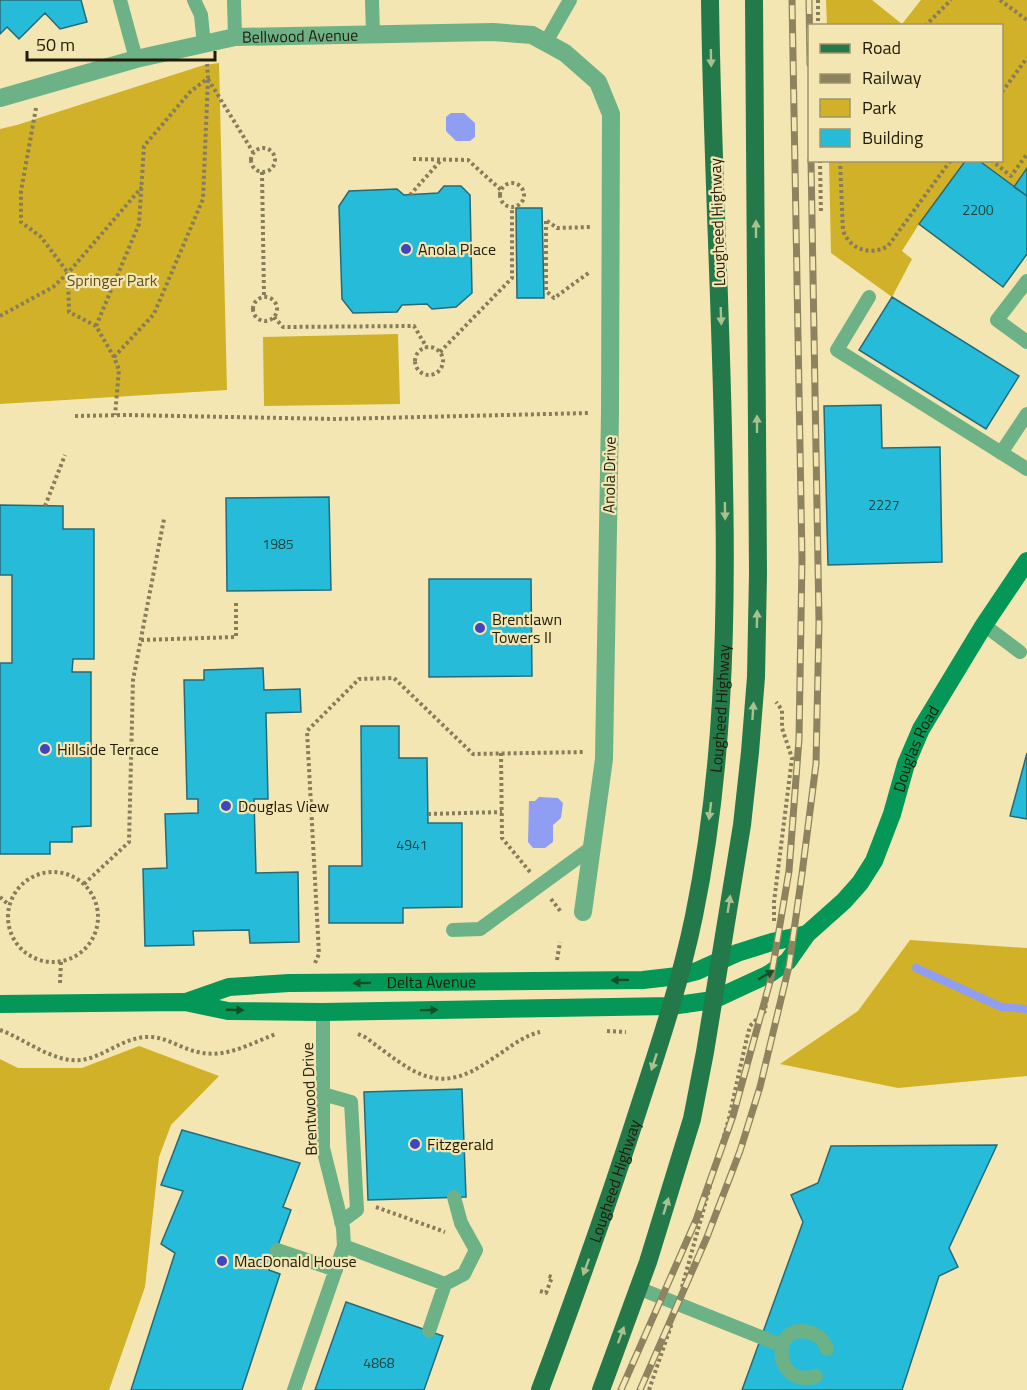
<svg xmlns="http://www.w3.org/2000/svg" width="1027" height="1390" font-family="'Titillium Web',sans-serif">
	<style>
		.green { fill: #d0b127 }
		.water { fill: #8f9ef2 }
		.lines { fill: none; stroke-linecap: round; stroke-linejoin: round }
		.stream { stroke: #8f9ef2; stroke-width: 8 }
		.building { fill: #26bcd9; stroke: #286978; stroke-width: 1.5 }
		.path { stroke: #877d5a; stroke-width: 4; stroke-dasharray: 3 3; stroke-linecap: butt }
		.lane { stroke: #6db286; stroke-width: 14 }
		.street { stroke: #6db286; stroke-width: 18 }
		.secondary { stroke: #059757; stroke-width: 18 }
		.primary { stroke: #24794b; stroke-width: 18 }
		.rail-casing { stroke: #8d835f; stroke-width: 7 }
		.rail { stroke: #f3e6b2; stroke-width: 4.5; stroke-dasharray: 14; stroke-linecap: butt }
		.oneway { fill: #abc08e }
		.oneway2 { fill: #164d27 }
		.poi-dot { fill: #4246bb; stroke: #f3e6b2; stroke-width: 2 }
		.labels { text-anchor: middle; stroke-width: 4.5; stroke-linejoin: round; paint-order: stroke }
		.number-label { font-size: 14px; fill: #22433c }
		.street-label { font-size: 16px; fill: #211b07; stroke: #f3e6b2 }
		.poi-label { font-size: 16px; fill: #211b07; stroke: #f3e6b2; text-anchor: start }
		.park-label { font-size: 16px; fill: #5f521d; stroke: #f3e6b2 }
	</style>
	<rect width="100%" height="100%" fill="#f3e6b2"/>
	<path class="green" d="M826,0H872L902,24L921,0H1027V168L1014,187L978,161L1002,160V26L827,25Z
		M219,63L227,390L0,404V129L17,125L204,65Z
		M829,161H966L919,224L902,251L912,259L892,297L831,253Z
		M398,334L400,404L264,406L263,337Z
		M910,940L1027,948V1076L898,1088L780,1064L858,1011Z
		M139,1046L219,1076L171,1125L159,1157L145,1287L109,1390H0V1059L18,1068H82Z"/>
	<path class="water" d="M451,113H464L475,123V137L470,141H456L446,131V117Z
		M539,797L558,798L563,803L561,818L553,825V842L545,848H533L528,842L529,801H535Z"/>
	<g class="lines">
		<path class="stream" d="M916,968L1001,1007L1027,1009"/>
	</g>
	<path class="building" d="M0,0H81L87,22L60,29L45,13L19,39L7,27L0,34Z
		M966,160H978L1027,196V254L1003,287L919,224Z
		M1027,168V196L1014,187Z
		M444,186H461L470,195L472,293L456,307L432,309L427,304L402,305L397,312L353,313L342,299L339,206L349,191L397,189L404,195L438,193Z
		M516,208H542L544,298H517Z
		M892,297L1019,376L986,429L859,350Z
		M881,405L882,448L940,447L942,562L828,565L824,406Z
		M329,497L331,590L227,591L226,498Z
		M0,505L63,506V529H94V659H73L72,672H91V826L72,827V842H50V854H0V663H12V575H0Z
		M429,579H531L532,676L429,677Z
		M263,668L264,690L300,689L301,712L266,713L268,799H254L256,873L298,872L299,942L250,943L249,930L193,931L194,945L145,946L143,869L167,868L165,814L198,813V799H187L184,680H204V670Z
		M361,726H399V758H427L428,823H462V907L403,908V923H329V866H362Z
		M1027,753V819L1010,816Z
		M462,1089L466,1197L368,1200L364,1092Z
		M182,1130L300,1163L283,1207L291,1210L269,1270L280,1274L242,1390H131L175,1253L161,1244L183,1191L161,1185Z
		M997,1145L949,1248L958,1267L939,1276L902,1390H742L803,1222L791,1195L818,1183L831,1146Z
		M346,1302L443,1336L424,1390H315Z"/>
	<g class="lines">
		<path class="path" d="M818,0V26
			M1000,0L1027,20
			M925,26L951,0
			M208,79L253,152
			M1002,92L1027,58
			M36,108L21,191V222L41,237L68,273L69,312L96,326L114,357L119,370L115,415
			M251 160a12 12 0 1 1 24 0a12 12 0 1 1-24 0Z
			M413,159L468,160L501,190
			M820,160L821,214
			M840,160L843,231C851,250 870,256 888,246L951,160
			M991,160L1011,176L1027,154
			M262,172L264,296
			M500 195a12 12 0 1 1 24 0a12 12 0 1 1-24 0Z
			M410,195L442,159
			M546,221V291L554,298L590,272
			M547,221L557,228L591,227
			M253 309a12 12 0 1 1 24 0a12 12 0 1 1-24 0Z
			M0,316L53,287L68,273L142,187
			M274,317L283,327L414,326L427,348
			M96,326L139,224L144,146L190,92L208,78L207,64
			M415 361a14 14 0 1 1 28 0a14 14 0 1 1-28 0Z
			M440,352L512,278V208
			M114,357L154,314L203,199L208,78
			M75,416L126,415L335,419L590,413
			M45,506L65,455
			M141,640L236,637V603
			M501,753L502,838L530,872
			M428,814L502,812
			M8 917a45 45 0 1 1 90 0a45 45 0 1 1-90 0Z
			M84,884L129,842L133,680L164,519
			M0,897L9,905
			M551,899L561,912
			M774,921V902L792,758L782,728V710L776,702
			M557,960L560,942
			M315,963L319,954L307,731L359,679L394,678L473,754L585,752
			M60,983L61,962
			M0,1030C25,1039 53,1063 81,1060C105,1057 124,1036 150,1037C166,1037 182,1049 198,1052C226,1059 251,1043 276,1034
			M607,1031L626,1032
			M358,1034L365,1037C412,1071 436,1099 492,1059C508,1049 522,1036 540,1032
			M376,1207L445,1232
			M682,1287L729,1118L745,1046L750,1026L765,1011L767,997
			M540,1291L546,1293L552,1277L546,1275
			M649,1390L672,1323"/>
		<path class="lane" d="M120,0L136,59
			M194,0L201,15L204,45
			M234,0L235,37
			M372,0L373,34
			M546,42L570,0
			M1027,281L997,320L1027,342
			M869,297L837,350L1027,469
			M1001,453L1027,414
			M984,625L1020,652
			M453,930L480,929L591,848
			M323,1094L351,1102L357,1210L341,1222
			M344,1246L445,1284L429,1331
			M277,1250L336,1270
			M445,1284L464,1274L476,1250L461,1223L454,1197
			M638,1288L783,1346
			M816,1376C773,1390 769,1319 811,1333C819,1335 824,1341 827,1349
			M294,1390L344,1246L343,1228L323,1148V1012"/>
		<path class="street" id="s1" d="M0,98L136,59L235,37L493,32L532,35L565,53L598,82L611,114L610,413L604,759L583,912"/>
		<g class="secondary">
			<path id="s2" d="M186,1002L229,987L289,983L643,980L678,976L697,971L737,953L772,942L807,934"/>
			<path id="s3" d="M0,1004L185,1002L228,1011L323,1012L671,1006L713,1000L769,974L788,961L807,934L844,901L860,883L874,861L892,814L906,764L921,729L984,625L1027,561"/>
		</g>
		<g class="primary">
			<path id="s4" d="M540,1390C576,1294 610,1198 641,1101C661,1040 681,979 694,916C723,775 727,628 724,484C722,323 712,161 710,0"/>
			<path d="M601,1390L648,1262L692,1119L705,1052L742,825L750,752L756,677L758,574L754,0"/>
		</g>
		<defs>
			<path id="rail" d="M809,0L810,64
				M621,1390L696,1220L733,1116L771,978L789,871L799,739L802,559L792,0
				M640,1390L707,1237L740,1151L760,1087L789,966L802,874L816,764L819,622L811,160"/>
		</defs>
		<use href="#rail" class="rail-casing"/>
		<use href="#rail" class="rail"/>
	</g>
	<defs><path id="oneway-solid" d="M-6-.8H1V-3.2L6.5 0L1 3.2V.8H-6Z" transform="scale(1.5)"/></defs>
	<g class="oneway">
		<use href="#oneway-solid" transform="translate(711 58) rotate(89)"/>
		<use href="#oneway-solid" transform="translate(756 229) rotate(-90)"/>
		<use href="#oneway-solid" transform="translate(721 316) rotate(88)"/>
		<use href="#oneway-solid" transform="translate(757 424) rotate(-90)"/>
		<use href="#oneway-solid" transform="translate(725 511) rotate(89)"/>
		<use href="#oneway-solid" transform="translate(757 619) rotate(-89)"/>
		<use href="#oneway-solid" transform="translate(753 711) rotate(-86)"/>
		<use href="#oneway-solid" transform="translate(710 811) rotate(97)"/>
		<use href="#oneway-solid" transform="translate(729 904) rotate(-81)"/>
		<use href="#oneway-solid" transform="translate(654 1062) rotate(108)"/>
		<use href="#oneway-solid" transform="translate(666 1206) rotate(-73)"/>
		<use href="#oneway-solid" transform="translate(586 1267) rotate(110)"/>
		<use href="#oneway-solid" transform="translate(621 1335) rotate(-70)"/>
	</g>
	<g class="oneway2">
		<use href="#oneway-solid" transform="translate(766 975) rotate(-29)"/>
		<use href="#oneway-solid" transform="translate(620 980) rotate(179)"/>
		<use href="#oneway-solid" transform="translate(362 983) rotate(179)"/>
		<use href="#oneway-solid" transform="translate(235 1010) rotate(2)"/>
		<use href="#oneway-solid" transform="translate(429 1010) rotate(-1)"/>
	</g>
	<g class="poi-dot">
		<circle cx="406" cy="249" r="6"/>
		<circle cx="480" cy="628" r="6"/>
		<circle cx="45" cy="749" r="6"/>
		<circle cx="226" cy="806" r="6"/>
		<circle cx="415" cy="1144" r="6"/>
		<circle cx="222" cy="1261" r="6"/>
	</g>
	<g class="labels">
		<g class="number-label">
			<text x="978" y="215">2200</text>
			<text x="884" y="510">2227</text>
			<text x="278" y="549">1985</text>
			<text x="412" y="850">4941</text>
			<text x="379" y="1368">4868</text>
		</g>
		<g class="street-label">
			<text dy="6" stroke="none"><textPath href="#s1" startOffset="308">Bellwood Avenue</textPath></text>
			<text transform="translate(717 222) rotate(-92)" y="6">Lougheed Highway</text>
			<text transform="translate(609 475) rotate(-89)" y="6">Anola Drive</text>
			<text dy="6" stroke="none"><textPath href="#s4" startOffset="708">Lougheed Highway</textPath></text>
			<text dy="6" stroke="none"><textPath href="#s3" startOffset="1052">Douglas Road</textPath></text>
			<text dy="6" stroke="none"><textPath href="#s2" startOffset="248">Delta Avenue</textPath></text>
			<text transform="translate(309 1099) rotate(-92)" y="6">Brentwood Drive</text>
			<text dy="6" stroke="none"><textPath href="#s4" startOffset="222">Lougheed Highway</textPath></text>
		</g>
		<g class="poi-label">
			<text x="418" y="255">Anola Place</text>
			<text x="492" y="625">Brentlawn<tspan x="492" dy="18">Towers II</tspan></text>
			<text x="57" y="755">Hillside Terrace</text>
			<text x="238" y="812">Douglas View</text>
			<text x="427" y="1150">Fitzgerald</text>
			<text x="234" y="1267">MacDonald House</text>
		</g>
		<g class="park-label">
			<text x="112" y="286">Springer Park</text>
		</g>
	</g>
	<rect x="808" y="24" width="195" height="138" fill="#f3e6b2" stroke="#9f956e" stroke-width="1.5"/>
	<rect x="820" y="44" width="30" height="9" fill="#24794b" stroke="#9f956e" stroke-width="1.5"/>
	<text x="862" y="54" font-size="18" fill="#211b07">Road</text>
	<rect x="820" y="74" width="30" height="9" fill="#8d835f" stroke="#9f956e" stroke-width="1.5"/>
	<text x="862" y="84" font-size="18" fill="#211b07">Railway</text>
	<rect x="820" y="99" width="30" height="18" fill="#d0b127" stroke="#9f956e" stroke-width="1.5"/>
	<text x="862" y="114" font-size="18" fill="#211b07">Park</text>
	<rect x="820" y="129" width="30" height="18" fill="#26bcd9" stroke="#9f956e" stroke-width="1.5"/>
	<text x="862" y="144" font-size="18" fill="#211b07">Building</text>
	<path d="M27 51v9h188v-9" fill="none" stroke="#211b07" stroke-width="3"/>
	<text x="36" y="51" font-size="18" fill="#211b07" stroke="#f3e6b2" stroke-width="4.5" paint-order="stroke">50 m</text>
</svg>
